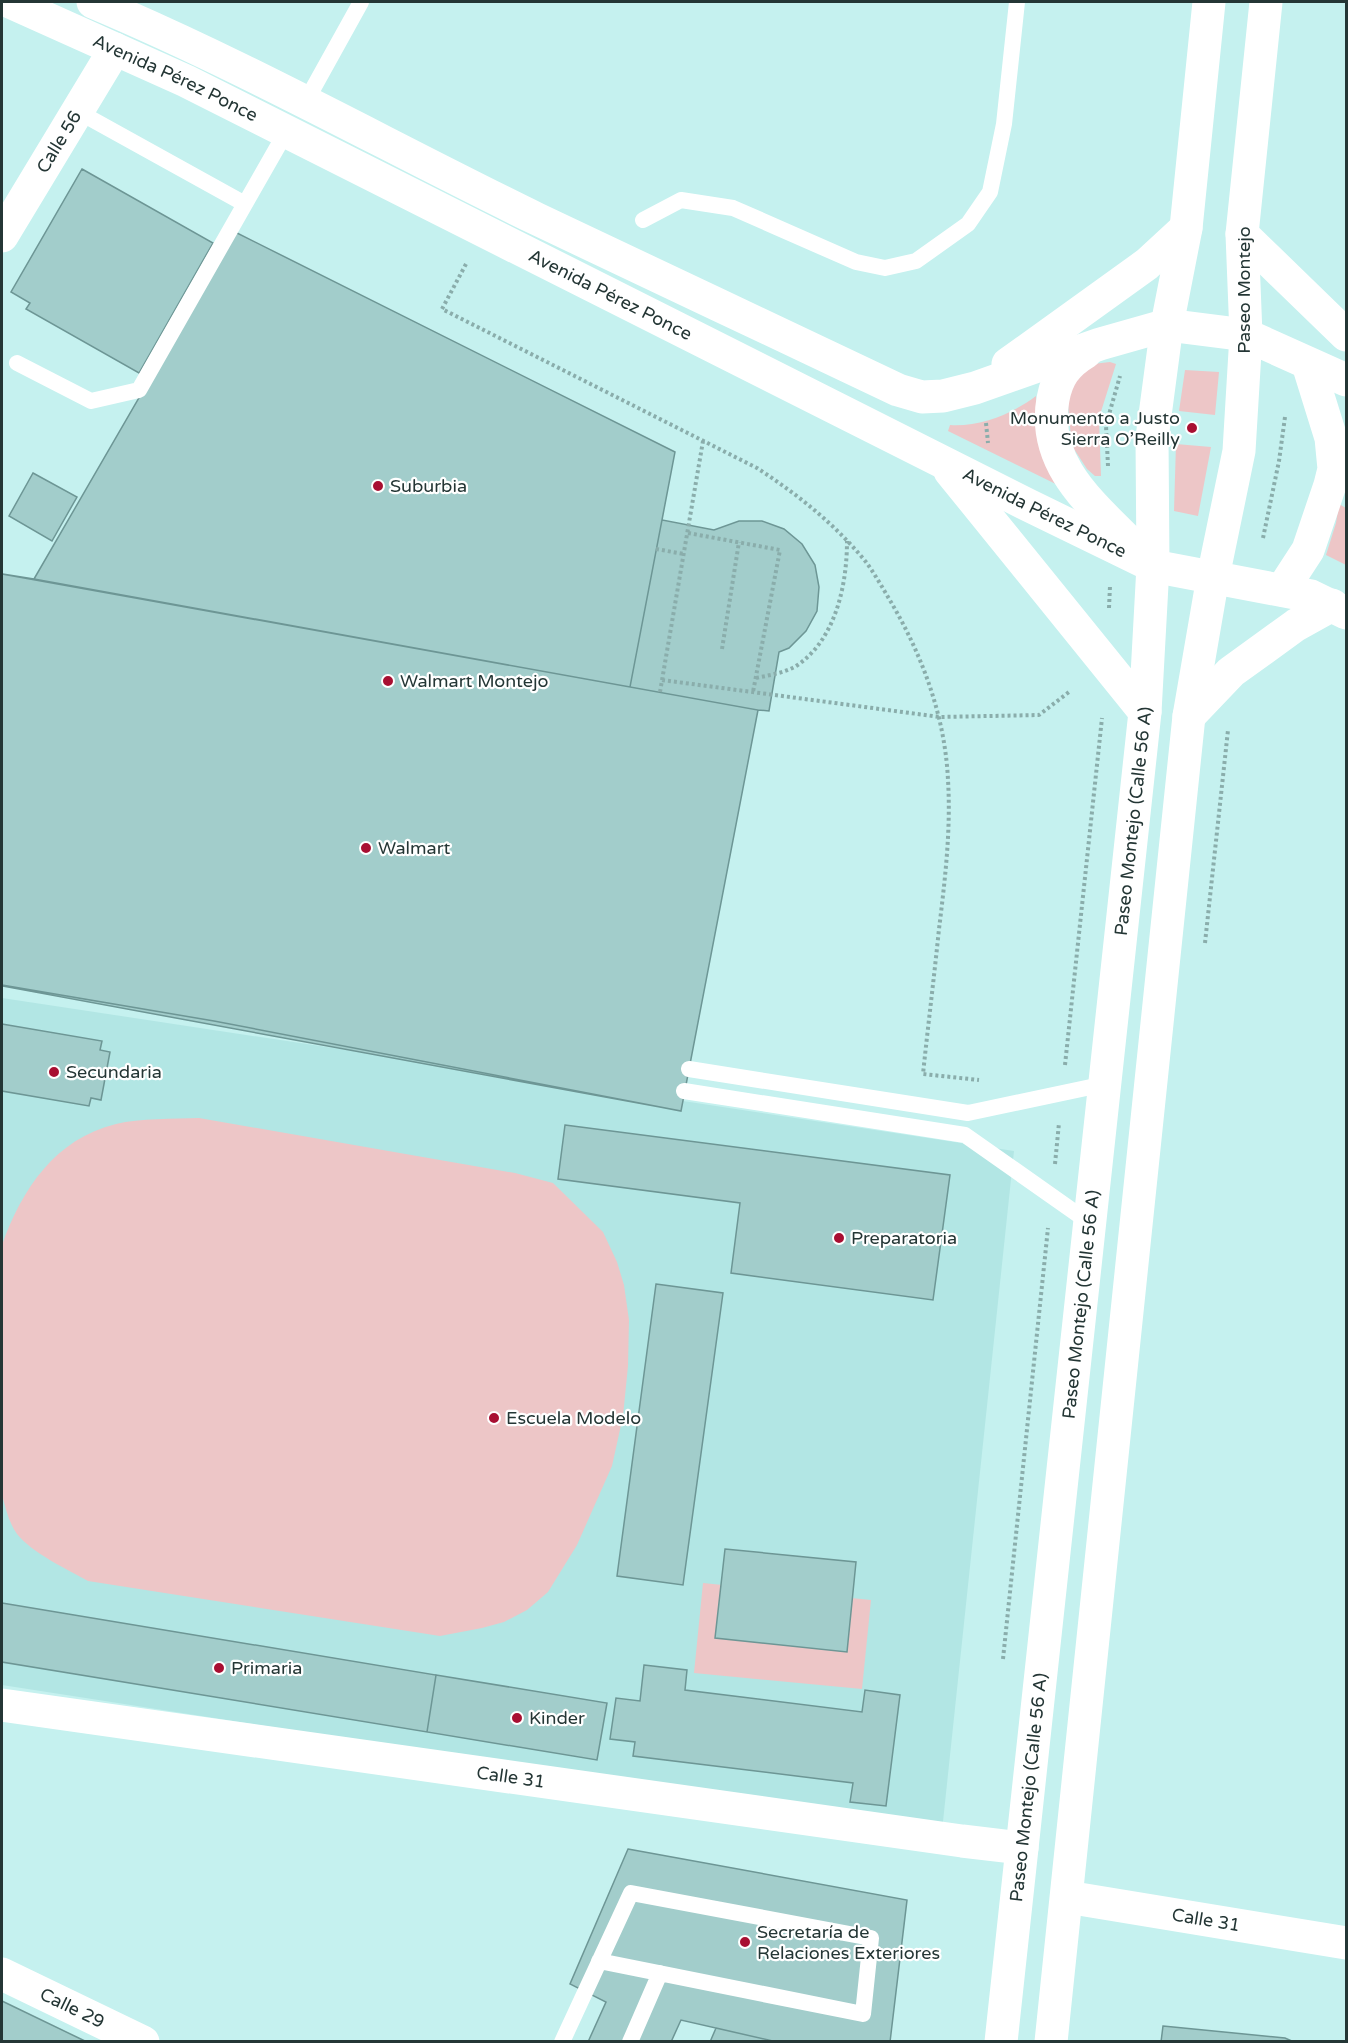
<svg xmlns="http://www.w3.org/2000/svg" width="1348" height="2043" font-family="'Varela Round',sans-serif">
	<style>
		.built { fill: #b2e6e4 }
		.green { fill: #edc6c7 }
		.building { fill: #a2cdcb; stroke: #6d9695; stroke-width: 1.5 }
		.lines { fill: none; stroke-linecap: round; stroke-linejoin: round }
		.path { stroke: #8aadab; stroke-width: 4; stroke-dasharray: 3 3; stroke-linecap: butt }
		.lane { stroke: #fff; stroke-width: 16 }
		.street { stroke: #fff; stroke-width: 33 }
		.secondary { stroke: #fff; stroke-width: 33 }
		.poi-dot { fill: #a80f32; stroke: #fff; stroke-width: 2 }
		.labels { text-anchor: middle; stroke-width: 4.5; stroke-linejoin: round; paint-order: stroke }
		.street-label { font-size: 18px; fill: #243635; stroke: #fff }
		.poi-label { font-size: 18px; fill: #243635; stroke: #fff; text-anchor: start }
	</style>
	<rect width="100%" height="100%" fill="#c5f1ef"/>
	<path class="built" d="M2,998L1014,1151L942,1831L2,1685Z"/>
	<path class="green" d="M1110,362L1116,364L1099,418L1101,476H1095L1087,469L1074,449L1071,438L1067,393L1071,382L1093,364Z
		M1185,370L1219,372L1215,415L1179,411Z
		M1036,396L1037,414L1068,490L948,431L950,425C980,427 1012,414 1036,396Z
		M1176,444L1211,447L1198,516L1174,511Z
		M1339,504L1346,508V565L1326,555L1336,523Z
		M199,1118L515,1173L553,1183L603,1232L617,1262L624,1285L629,1320L628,1366L623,1416L612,1466L577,1545L548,1592L527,1610L504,1622L482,1628L440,1636L88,1581C68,1570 31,1552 17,1534C9,1523 5,1507 2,1494V1245C22,1189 55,1139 116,1124C140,1118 174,1119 199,1118Z
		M703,1583L871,1600L862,1689L694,1673Z"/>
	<path class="building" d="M82,169L213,243L139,373L26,309L30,303L11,292Z
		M235,232L675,452L662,520L714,530L739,521H762L784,529L802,544L815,565L819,587L817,611L806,631L789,648L779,652L769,711L758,710L681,1111L214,1021L2,985V574L34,579Z
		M235,232L675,452L630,687L34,579Z
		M33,473L77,497L52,541L9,516Z
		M2,574L758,710L681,1111L2,986Z
		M2,1024L102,1041L100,1050L110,1052L101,1100L91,1098L89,1106L2,1091Z
		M565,1125L950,1175L933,1300L731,1273L740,1203L558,1179Z
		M656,1284L723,1293L683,1585L617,1576Z
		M725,1549L856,1562L847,1652L715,1638Z
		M2,1603L436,1675L427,1732L2,1662Z
		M644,1665L687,1670L685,1690L862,1712L865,1690L900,1695L886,1806L850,1802L853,1783L633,1756L635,1742L610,1739L616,1698L640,1701Z
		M436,1675L607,1703L597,1760L427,1732Z
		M628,1849L907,1900L890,2042H777L681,2020L671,2042H588L606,2002L570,1984Z
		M2,2001L87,2042H2Z
		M1163,2026L1285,2038L1294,2042H1161Z
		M716,2028L777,2042H710Z"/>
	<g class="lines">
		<path class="path" d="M466,264L442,309L757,468C797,494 835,524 866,562C874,573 881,585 888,597C921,652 945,715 948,780C951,830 945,880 939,929C934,978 928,1026 923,1074L979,1080
			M986,423L988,443
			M1108,466L1106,425L1120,376
			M688,533L780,550L753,692
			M1263,538L1279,461L1285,417
			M656,549L684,554
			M1109,608L1110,586
			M722,649L739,542
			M756,678C770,675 784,673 796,666C836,640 847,584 847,541
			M662,680L940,717L1039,715L1069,692
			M660,692L703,441
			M1205,943L1228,730
			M1065,1065L1102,718
			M1055,1164L1059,1123
			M1003,1659L1048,1228"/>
		<path class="lane" d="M305,103L361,2
			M77,111L245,204
			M643,220L681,200L733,208L856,262L885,268L916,261L968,224L990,192L1004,124L1017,2
			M17,363L91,401L139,390L286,132
			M689,1069L968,1113L1105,1084
			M684,1091L965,1135L1090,1223
			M562,2042L631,1893L871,1938L863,2014L599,1961
			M630,2042L660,1973"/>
		<g class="street">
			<path id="s1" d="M2,236L115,49"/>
			<path id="s2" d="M2,1705L962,1841L1022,1848"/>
			<path id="s3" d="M1067,1897L1346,1943"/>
			<path id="s4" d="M2,1974L143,2042"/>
		</g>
		<g class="secondary">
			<path id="s5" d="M10,2L186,81L1028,505L1153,566L1311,596L1346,613"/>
			<path d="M93,2C245,66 389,147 537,219C657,277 778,332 898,390L922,397L943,396L975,388L1100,344L1167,325L1246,335L1346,380"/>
			<path d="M1242,234L1346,335"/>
			<path d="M1086,352C1066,364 1057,377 1053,399C1041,465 1093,505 1133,546"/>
			<path d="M1008,364L1147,264L1186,228"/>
			<path d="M950,471L1145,712"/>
			<path d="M1282,590L1308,550L1330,485L1334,469L1331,438L1308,364"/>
			<path d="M1189,716L1231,672L1296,625L1332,605"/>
			<path id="s6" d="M1001,2042L1145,712L1153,566L1152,438L1167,325L1186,228L1209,2"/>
			<path d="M1051,2042L1189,716L1213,577L1239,451L1246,335L1242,234L1266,2"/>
		</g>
	</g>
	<g class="poi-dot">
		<circle cx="1192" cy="428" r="6"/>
		<circle cx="378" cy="486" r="6"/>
		<circle cx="388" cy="681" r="6"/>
		<circle cx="366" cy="848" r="6"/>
		<circle cx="54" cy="1072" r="6"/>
		<circle cx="839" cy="1238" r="6"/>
		<circle cx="494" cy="1418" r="6"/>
		<circle cx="219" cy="1668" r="6"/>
		<circle cx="517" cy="1718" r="6"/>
		<circle cx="745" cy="1942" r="6"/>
	</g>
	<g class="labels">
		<g class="street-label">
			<text dy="6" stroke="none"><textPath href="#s5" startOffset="182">Avenida Pérez Ponce</textPath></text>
			<text dy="6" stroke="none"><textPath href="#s1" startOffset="110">Calle 56</textPath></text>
			<text transform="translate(1244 290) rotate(-90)" y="6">Paseo Montejo</text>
			<text dy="6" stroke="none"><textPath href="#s5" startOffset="668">Avenida Pérez Ponce</textPath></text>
			<text dy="6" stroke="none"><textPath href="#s5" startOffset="1154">Avenida Pérez Ponce</textPath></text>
			<text dy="6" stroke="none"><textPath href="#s6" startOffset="1228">Paseo Montejo (Calle 56 A)</textPath></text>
			<text dy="6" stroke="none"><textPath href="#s6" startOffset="742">Paseo Montejo (Calle 56 A)</textPath></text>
			<text dy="6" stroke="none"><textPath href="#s2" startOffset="514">Calle 31</textPath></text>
			<text dy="6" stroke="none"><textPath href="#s6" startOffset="256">Paseo Montejo (Calle 56 A)</textPath></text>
			<text dy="6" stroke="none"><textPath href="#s3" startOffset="141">Calle 31</textPath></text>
			<text dy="6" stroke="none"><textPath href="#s4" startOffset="78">Calle 29</textPath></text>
		</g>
		<g class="poi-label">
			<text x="1180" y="424" text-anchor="end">Monumento a Justo<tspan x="1180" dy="21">Sierra O’Reilly</tspan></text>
			<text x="390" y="492">Suburbia</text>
			<text x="400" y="687">Walmart Montejo</text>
			<text x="378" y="854">Walmart</text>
			<text x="66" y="1078">Secundaria</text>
			<text x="851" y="1244">Preparatoria</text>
			<text x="506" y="1424">Escuela Modelo</text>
			<text x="231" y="1674">Primaria</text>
			<text x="529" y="1724">Kinder</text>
			<text x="757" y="1938">Secretaría de<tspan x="757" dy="21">Relaciones Exteriores</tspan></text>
		</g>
	</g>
	<rect width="1348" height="2043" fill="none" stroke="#243635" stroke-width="6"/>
</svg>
